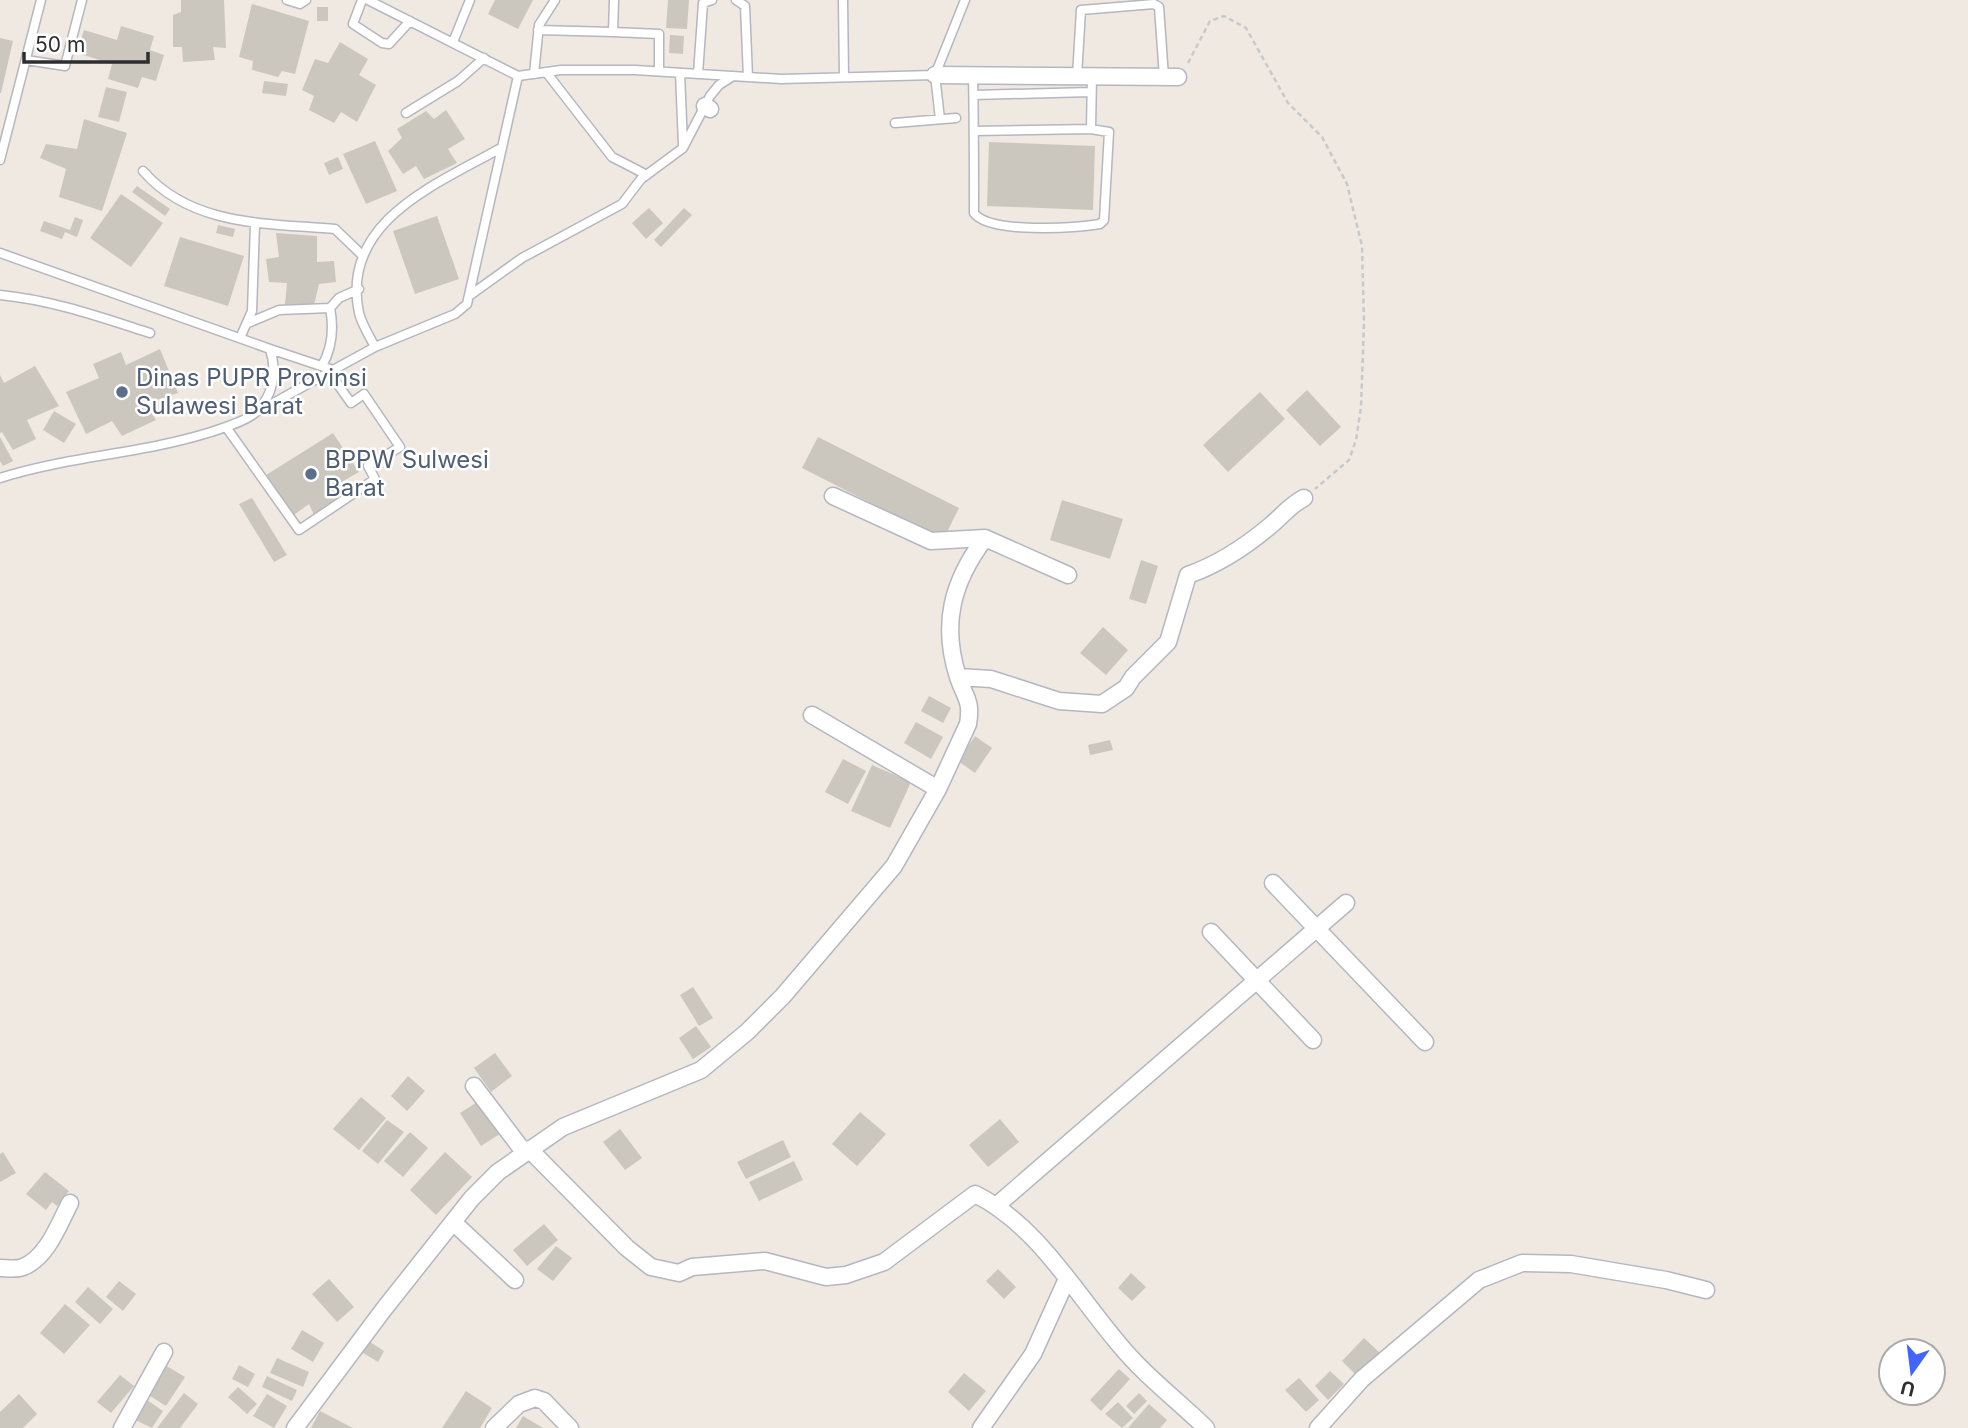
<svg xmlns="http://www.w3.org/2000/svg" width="1968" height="1428" font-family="Inter,sans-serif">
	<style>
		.building { fill: #cbc7bf }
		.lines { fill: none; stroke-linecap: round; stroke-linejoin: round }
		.lane-casing { stroke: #b4b7c1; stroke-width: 11 }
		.street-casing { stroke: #b4b7c1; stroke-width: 19 }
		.path { stroke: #c9c9c9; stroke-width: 2.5; stroke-dasharray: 5 3.5; stroke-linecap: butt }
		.lane { stroke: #fff; stroke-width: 8 }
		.street { stroke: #fff; stroke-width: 16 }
		.service-dot { fill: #5c6f8a; stroke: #fff; stroke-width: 2.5 }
		.labels { text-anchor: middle; stroke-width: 5; stroke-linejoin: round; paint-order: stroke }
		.service-label { font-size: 24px; fill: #4e5e75; stroke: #fff; text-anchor: start }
	</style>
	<rect width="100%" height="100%" fill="#efe9e1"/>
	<path class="building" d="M181,0H224L226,48L213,47L215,60L183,62L182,47H173V15L181,12Z
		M495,0H533L518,29L488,14Z
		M668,0H689L687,29L666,28Z
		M252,4L309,21L295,74L282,71L278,77L252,70L253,61L239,57Z
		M317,7H328V21H317Z
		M121,26L154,36L150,50L164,55L156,81L142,77L138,88L108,79L112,64L77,53L84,30L117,40Z
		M670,35L684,36L683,54L669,53Z
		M0,38L13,41L1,93H0Z
		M340,42L368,59L359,75L376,85L357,122L341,112L334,123L309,110L314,96L302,90L315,59L328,63Z
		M264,81L288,84L286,96L262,93Z
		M106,87L127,92L119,122L98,117Z
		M446,110L465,139L448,149L457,163L424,179L416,166L403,174L388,151L402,138L397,129L426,111L434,119Z
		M84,119L127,133L102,211L59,197L66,169L40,158L46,144L77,149Z
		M375,141L397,191L366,204L343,154Z
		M989,142L1095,146L1093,210L987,206Z
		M338,157L343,169L329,175L324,163Z
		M137,186L170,209L165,216L132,192Z
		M121,194L163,223L131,267L90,238Z
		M649,208L663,223L646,239L632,223Z
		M684,208L692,215L661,247L654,240Z
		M437,216L459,279L415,294L393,231Z
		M75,217L83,220L77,237L65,232L62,239L40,231L44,221L70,230Z
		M218,225L235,229L233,237L216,233Z
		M276,233L317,236V262L334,261L336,282L319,284L314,305L285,304L287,283L269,282L266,259L279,257Z
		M180,237L244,256L228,306L164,286Z
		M160,349L178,393L146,404L156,420L122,436L112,421L86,434L66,392L99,378L93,364L121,352L126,365Z
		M35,366L59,406L27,420L36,439L13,450L2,432L0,433V375L4,383Z
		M1307,390L1341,427L1320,446L1286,410Z
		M1260,392L1285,419L1228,472L1203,445Z
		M54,411L76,424L64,443L43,430Z
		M333,433L359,472L338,484L347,497L314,515L309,504L291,517L263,477Z
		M0,437L13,461L3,466L0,461Z
		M818,437L959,508L943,540L802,468Z
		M252,498L287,555L274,562L239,504Z
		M1062,500L1123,519L1110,559L1050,540Z
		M1141,560L1158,566L1146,604L1129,599Z
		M1103,627L1128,650L1106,675L1080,653Z
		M929,696L951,708L943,723L921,711Z
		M916,722L943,737L931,759L904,743Z
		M975,736L992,748L975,773L958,761Z
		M1110,740L1113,750L1090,755L1088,745Z
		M843,759L866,771L848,804L825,792Z
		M872,765L911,782L890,828L851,811Z
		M693,987L713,1018L699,1026L680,995Z
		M696,1026L711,1047L693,1059L679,1038Z
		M495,1053L512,1076L491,1092L474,1068Z
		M408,1076L425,1091L407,1111L391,1096Z
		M361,1097L386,1118L359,1150L333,1129Z
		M482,1099L503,1132L481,1146L460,1113Z
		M860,1112L886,1134L857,1166L832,1144Z
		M1000,1119L1019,1142L988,1167L969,1145Z
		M387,1120L404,1132L378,1164L362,1151Z
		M620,1129L642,1158L625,1170L603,1142Z
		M410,1132L428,1148L403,1177L384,1161Z
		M783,1140L791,1157L746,1179L737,1162Z
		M3,1152L16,1173L0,1182V1154Z
		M445,1152L472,1177L436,1215L410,1190Z
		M794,1161L803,1180L759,1201L749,1182Z
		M45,1172L69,1191L57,1206L52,1202L46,1210L26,1194Z
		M544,1224L558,1240L527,1266L513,1250Z
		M556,1246L572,1258L553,1281L537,1269Z
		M998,1269L1016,1287L1004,1299L986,1281Z
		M1131,1273L1146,1287L1132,1301L1118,1288Z
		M329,1279L354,1307L337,1322L312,1294Z
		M119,1281L136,1294L123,1311L106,1297Z
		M88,1287L113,1309L100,1324L75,1302Z
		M65,1304L90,1325L64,1354L40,1333Z
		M302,1330L324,1343L313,1362L291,1349Z
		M1364,1338L1380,1353L1357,1376L1342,1361Z
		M367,1340L384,1351L378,1362L360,1351Z
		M277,1358L309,1372L303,1387L270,1373Z
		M165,1365L185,1377L166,1406L147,1394Z
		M239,1365L255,1374L248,1387L232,1379Z
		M1119,1369L1130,1379L1101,1411L1090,1400Z
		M1330,1371L1344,1384L1328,1400L1315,1386Z
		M964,1373L986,1391L969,1411L948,1392Z
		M120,1375L134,1386L111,1413L97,1402Z
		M267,1376L297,1390L292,1401L262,1387Z
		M1299,1378L1319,1400L1306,1412L1285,1390Z
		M238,1387L257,1404L247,1414L228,1397Z
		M466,1391L492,1408L480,1428H442Z
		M184,1393L198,1404L180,1428H157Z
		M1139,1393L1147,1401L1134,1414L1126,1406Z
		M19,1394L37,1414L23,1428H0V1412Z
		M267,1394L287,1406L274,1428L253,1416Z
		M144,1398L163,1411L152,1428L131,1418Z
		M1118,1402L1133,1418L1122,1428L1105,1414Z
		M1149,1404L1167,1420L1160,1428H1128Z
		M320,1411L353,1428H311Z
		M523,1416L543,1428H516Z"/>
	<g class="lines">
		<defs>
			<path id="lane" d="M287,0L300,4L306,0
				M362,0L353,24L382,43L389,44L410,21
				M368,0L518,76L561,70H635L781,79L935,75
				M614,0L613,32L659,34V71
				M736,0L745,6L748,77
				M843,0L844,77
				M538,30L613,32
				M453,42L470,0
				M26,60L65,66L82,0
				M546,72L612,157L647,175
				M680,73L683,145
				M534,74L539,25L555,0
				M698,74L703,3L712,0
				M973,76C974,121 974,167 974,213C989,234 1075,228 1100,224L1104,220L1109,132L1091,129L974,131
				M1077,76L1081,10L1154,4L1159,7L1164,77
				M974,95L1091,92
				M406,113L458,81L484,58
				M940,119L935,75L965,0
				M895,123L956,118
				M1091,129L1092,76
				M0,160L41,0
				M143,171C192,227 267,223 335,229L362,255
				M0,253L270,349C277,371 274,396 255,413C244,422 225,427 211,432C141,454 69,456 0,478
				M0,295C52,300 100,317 150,333
				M469,296L522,258L622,204L641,179L683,148L710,96L719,85L733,76
				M330,308L339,298L359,289
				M248,323L279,310L330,308C334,328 332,348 322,366
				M240,338L252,311L255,224
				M375,347C370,337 362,325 359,313C340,222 435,185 499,149
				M270,349L333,370L375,347L455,314L467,304L518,76
				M259,411L333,370
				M226,427L299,530L375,479L368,466L400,447L364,394L351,403L329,372"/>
			<path id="street" d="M935,75L1178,77
				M705,106L710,109
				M985,538L1068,575
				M958,677L991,679L1059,701L1102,704L1126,688L1133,677L1168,642L1188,575C1217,565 1246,546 1270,526C1282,516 1290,505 1304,498
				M812,715L938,789
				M1273,883L1425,1042
				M1211,932L1313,1040
				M474,1086L524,1152
				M529,1149L627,1248L651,1267L679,1273L692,1267L765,1261L826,1277L846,1275L884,1262L975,1194C1037,1225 1074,1291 1118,1343C1143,1374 1177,1400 1206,1428
				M996,1206L1346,903
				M453,1222L515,1280
				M0,1268C7,1268 16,1270 23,1267C47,1258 59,1224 70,1203
				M122,1428L164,1352
				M295,1428L384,1309L472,1198L498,1172L563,1127L701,1070L747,1032L783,996L894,866L938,789L968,724C972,700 965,698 958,677C941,624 952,582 985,538L931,541L833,496
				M494,1428L519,1404L535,1398L544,1401L570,1428
				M981,1428L1033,1354L1066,1281
				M1318,1428L1362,1379L1479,1280L1522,1263L1571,1264L1666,1280L1706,1290"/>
		</defs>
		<use href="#lane" class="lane-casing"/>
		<use href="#street" class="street-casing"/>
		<path class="path" d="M1188,63L1210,21L1224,16L1246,28L1288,103L1322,137L1347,184L1362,246L1364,323L1361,407L1356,440L1349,460L1315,489"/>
		<use href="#lane" class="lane"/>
		<use href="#street" class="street"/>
	</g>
	<g class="service-dot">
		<circle cx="122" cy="392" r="7"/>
		<circle cx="311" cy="474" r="7"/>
	</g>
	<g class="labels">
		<g class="service-label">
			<text x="136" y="386">Dinas PUPR Provinsi<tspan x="136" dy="28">Sulawesi Barat</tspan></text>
			<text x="325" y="468">BPPW Sulwesi<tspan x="325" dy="28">Barat</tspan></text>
		</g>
	</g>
	<g transform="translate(1912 1372) rotate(194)"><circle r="33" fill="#ffffff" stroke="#ababab" stroke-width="2"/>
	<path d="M0-5L12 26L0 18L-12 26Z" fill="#4264fb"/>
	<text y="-10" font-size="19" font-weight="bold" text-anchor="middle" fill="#2e2e2e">U</text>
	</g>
	<path d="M24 52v10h124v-10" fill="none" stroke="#2e2e2e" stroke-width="3.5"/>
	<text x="35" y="52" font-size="21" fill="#2e2e2e" stroke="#ffffff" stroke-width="5" paint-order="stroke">50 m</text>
</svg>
